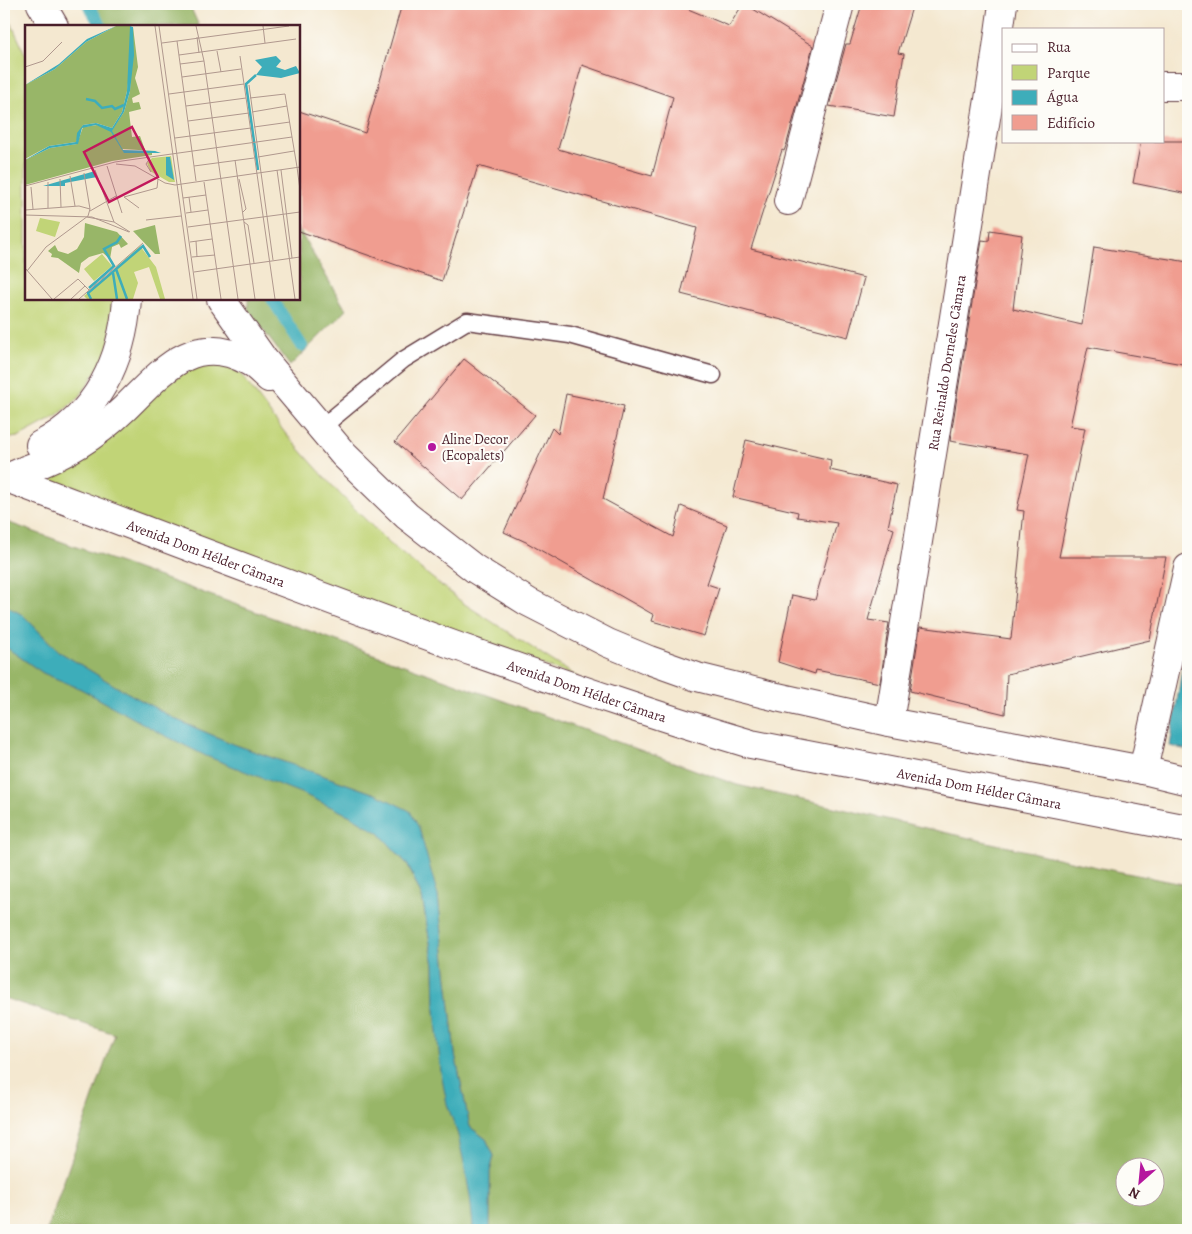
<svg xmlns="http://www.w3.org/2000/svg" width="1192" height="1234" font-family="Alegreya,serif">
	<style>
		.green { fill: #c1d477; stroke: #867a51 }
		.forest { fill: #98b668; stroke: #716a4a; fill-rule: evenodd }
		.water { fill: #3eadba; stroke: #446672 }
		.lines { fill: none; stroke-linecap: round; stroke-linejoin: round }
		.stream { stroke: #3eadba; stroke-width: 12 }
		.building { fill: #f09d90; fill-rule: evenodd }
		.lane-casing { stroke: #643d44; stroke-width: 19 }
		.street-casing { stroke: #643d44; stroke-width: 30 }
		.secondary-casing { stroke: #643d44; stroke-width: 30 }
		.lane { stroke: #fff; stroke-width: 16 }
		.street { stroke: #fff; stroke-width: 28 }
		.secondary { stroke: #fff; stroke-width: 28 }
		.poi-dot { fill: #b5179e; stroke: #fdfcf7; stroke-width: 2 }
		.labels { text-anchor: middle; stroke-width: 4; stroke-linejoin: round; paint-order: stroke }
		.street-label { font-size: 14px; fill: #4a1f2b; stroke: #fdfcf7 }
		.poi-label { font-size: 14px; fill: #4a1f2b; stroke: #fdfcf7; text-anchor: start }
		.inset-river { fill: none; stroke: #3eadba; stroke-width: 2.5 }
		.inset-road { fill: none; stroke: #b0988e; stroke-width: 1 }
		.view { fill: #c2185b; fill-opacity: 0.15; stroke: #c2185b; stroke-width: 2.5 }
		.inset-edge { fill: none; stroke: #4a1f2b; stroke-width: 2.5 }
	</style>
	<rect width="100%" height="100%" fill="#fdfcf7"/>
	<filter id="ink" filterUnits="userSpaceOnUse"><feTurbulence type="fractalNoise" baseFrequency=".02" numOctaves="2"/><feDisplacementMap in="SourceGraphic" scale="10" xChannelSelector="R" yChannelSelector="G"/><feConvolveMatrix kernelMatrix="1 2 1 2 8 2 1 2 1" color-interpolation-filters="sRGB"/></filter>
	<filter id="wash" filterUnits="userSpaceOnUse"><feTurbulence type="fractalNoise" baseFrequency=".0096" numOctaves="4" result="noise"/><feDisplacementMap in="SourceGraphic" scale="20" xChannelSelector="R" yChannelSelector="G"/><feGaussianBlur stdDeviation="1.12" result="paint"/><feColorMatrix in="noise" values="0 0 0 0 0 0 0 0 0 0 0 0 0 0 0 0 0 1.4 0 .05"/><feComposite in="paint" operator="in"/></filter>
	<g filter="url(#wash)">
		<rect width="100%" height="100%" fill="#f4e8d0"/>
		<path class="green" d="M4,7L26,56V299H114L108,353L80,396L57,416L18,437L4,439Z
			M203,362L236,368L285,433L339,493L390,544L463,603L579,678L38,481L92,451L149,398L186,371Z"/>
		<path class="forest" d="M94,4H189L199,26H97L91,17Z
			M299,230L346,310L290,366L248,310V299H299Z
			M4,521L737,785L1101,868L1188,885V1230H490V1172L494,1156L486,1139L470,1127L455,1054L438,896L378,795L233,744L177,720L117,687L58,651L23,615L4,605ZM1124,1166H1154V1196H1124Z
			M4,646L43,673L81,689L351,816L379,833L408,865L422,897L434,965L435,1010L471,1196L473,1226L472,1230H47L115,1034L4,998Z"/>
		<path class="water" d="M4,605L23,615L58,651L117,687L177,720L233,744L378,795L410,811L419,828L438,896L455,1054L470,1127L486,1139L494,1156L490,1172V1230H472L473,1226L470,1196L464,1163L458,1135L447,1104L441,1073L435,1010L434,965L422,897L408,865L379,833L351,816L303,794L206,756L158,732L81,689L43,673L4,646Z
			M1188,630V750L1170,746Z"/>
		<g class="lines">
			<path class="stream" d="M88,4L101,26
				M272,299L302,346"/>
		</g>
		<g id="blocks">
			<path class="building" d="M402,4H676L729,26L743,4H745L813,46L787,143L784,151L782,150L751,249L864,278L848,337L681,294L697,228L478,166L442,281L299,231V111L365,133ZM582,65L673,97L652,176L558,149Z
				M862,4H913L898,53L904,54L894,117L829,106L846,44H850Z
				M1141,141H1188V194L1133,183Z
				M990,230L1022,235L1013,309L1082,325L1094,247L1188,262V365L1088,347L1070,426L1085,428L1059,557H1166L1150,640L1007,674L1005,714L910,691L920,627L1011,639L1024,511L1017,510L1029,454L950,441L982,240L989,241Z
				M464,359L535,415L462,500L395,442Z
				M566,394L624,406L603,499L673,537L681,506L727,525L707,584L719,588L704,636L652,621L654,615L526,542L504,532L552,428L558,434Z
				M746,440L831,460L830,470L897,485L888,527L894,529L868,620L889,623L880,683L816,670L815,674L778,662L792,595L815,600L837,523L797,517L798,512L733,497Z"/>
		</g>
	</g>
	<g filter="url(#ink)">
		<use href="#blocks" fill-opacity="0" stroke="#643d44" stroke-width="1"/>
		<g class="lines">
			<defs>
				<path id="lane" d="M321,428L403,360L467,321L570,335L713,375"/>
				<g id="street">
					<path d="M1163,86H1188"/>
					<path d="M788,201L840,4"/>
					<path id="s1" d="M889,722L995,62L1003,4"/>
					<path d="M1143,770L1188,568"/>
				</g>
				<g id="secondary">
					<path d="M41,4L54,26"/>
					<path d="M221,299L264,360L344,455L407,516L475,569L528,602L608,643L649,660L697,677L777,697L889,722L1143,770L1188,781"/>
					<path d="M40,445C97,416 123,360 127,299"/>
					<path id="s2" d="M4,477C155,534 307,592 459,647C556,681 652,715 751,744L1188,829"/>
					<path d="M4,478C11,477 18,473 25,470C62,457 97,435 125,408C162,372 193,331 248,361C256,365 262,372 269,378"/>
				</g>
			</defs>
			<use href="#lane" class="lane-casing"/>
			<use href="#street" class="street-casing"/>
			<use href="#secondary" class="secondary-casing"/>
			<use href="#lane" class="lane"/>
			<use href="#street" class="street"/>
			<use href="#secondary" class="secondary"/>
		</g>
	</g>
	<circle class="poi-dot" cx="432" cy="447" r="5"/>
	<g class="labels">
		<g class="street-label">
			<text dy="5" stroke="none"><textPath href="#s1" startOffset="364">Rua Reinaldo Dorneles Câmara</textPath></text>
			<text dy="5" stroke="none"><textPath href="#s2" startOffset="216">Avenida Dom Hélder Câmara</textPath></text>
			<text dy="5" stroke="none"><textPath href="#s2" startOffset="621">Avenida Dom Hélder Câmara</textPath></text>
			<text dy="5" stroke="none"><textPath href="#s2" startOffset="1026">Avenida Dom Hélder Câmara</textPath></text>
		</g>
		<g class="poi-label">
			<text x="442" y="444">Aline Decor<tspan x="442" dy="16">(Ecopalets)</tspan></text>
		</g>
	</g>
	<g transform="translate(25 25)">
		<rect width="275" height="275" fill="#f4e8d0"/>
		<path d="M146,131L150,157H144L125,146L122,138L127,133ZM15,193L35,197L30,212L11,206ZM115,221L131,242L140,274H135L124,242L109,247L113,258L108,274H62L59,271ZM77,229L87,241L69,256L59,244Z" fill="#c1d477"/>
		<path d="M91,1H105L107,26L102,66L97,87L87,103L71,98L58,100L51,117L24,121L0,134V60L30,44L61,17ZM108,2L113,42L110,53L115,69L107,73L108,78L114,77L116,84L104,87L107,112L115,111L120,125L130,126L97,124L100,128H127V130L87,136L0,160V135L25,123L52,119L58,102L72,100L87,105L99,87L105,66ZM60,198L92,207L103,219L96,223L94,219L87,222L85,234L78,228L64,232L56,238L54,248L33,233L26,232L27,229L23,226L30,220L33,226L43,229L52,224L59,212ZM130,200L135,229H130L108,206Z" fill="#98b668"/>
		<path d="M91,1L61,17L30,44L0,60L34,39L62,14ZM105,1L108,2L109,30L105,66L99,87L87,106L98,125L130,126L136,128H99L86,107L71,100L57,103L53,119L25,123L0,135L24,121L51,117L52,108L58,100L71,98L87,103L97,87L102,66ZM251,31L256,36L251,42L260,45L271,41L275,48L256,53L231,50L237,42L230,35ZM141,132H145L149,155L141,150ZM70,146L72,152L40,158V161H18Z" fill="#3eadba"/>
		<path class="inset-river" d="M231,50L221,59L233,145M61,74L70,76L77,83L87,81L90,84L99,80M91,244L102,274M88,248L92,274M64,263L89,241L79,224L92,217L96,211M66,274L63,268L118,221L125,232"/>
		<path class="inset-road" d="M130,1L168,274M134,1L172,274M171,1L179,36L213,274M238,1L240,18M172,12L174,28M152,16L171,156M137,18L264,1M192,26L196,47M154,30L271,14M215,31L250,274M155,39L179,36M0,42L18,36L37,17M157,52L216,44M224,60L248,235M144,69L219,59M225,73L260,69L267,112M161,81L221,73M227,87L262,81M163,96L224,88M229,102L265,97M150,113L226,103M233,132L269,126M125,133L121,139L126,147M210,135L230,274M91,139L110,141L140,158L150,160L275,142M82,141L97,188M169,141L229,133M272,142L275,165M70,145L89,197M252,145L270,274M256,145L267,233M45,151L50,181M35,154L36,182M214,154L221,184L218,187M179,157L196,274M0,161L90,137L267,112L272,142M6,162L8,184M164,172L166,187M158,173L181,170M23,183V157M114,183L99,172L132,163L133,154M0,185L54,181L65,184M65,186L91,171M161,188L183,185M0,190L67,192L104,207M62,192L89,197L105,207M121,195L156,191M219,197L223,200L229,238M163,202L275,187M171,216L172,232M165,217L187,214M167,232L190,230M0,243L27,274M2,246L21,222L63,191L65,184L59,148M169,247L275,232M29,274L53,254L64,265M46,274L60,261M54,274L118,218"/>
		<path class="view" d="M107,102L133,152L84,177L59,127Z"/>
		<rect width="275" height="275" class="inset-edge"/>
	</g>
	<rect width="1192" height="1234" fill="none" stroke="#fdfcf7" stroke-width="20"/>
	<rect x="1002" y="28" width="162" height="115" fill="#fdfcf7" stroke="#b5a4a5"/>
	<rect x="1012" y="44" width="25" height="8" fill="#ffffff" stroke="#b5a4a5"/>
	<text x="1047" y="52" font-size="15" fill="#4a1f2b">Rua</text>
	<rect x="1012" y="65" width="25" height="15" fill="#c1d477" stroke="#b5a4a5"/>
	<text x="1047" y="78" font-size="15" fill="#4a1f2b">Parque</text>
	<rect x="1012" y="90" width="25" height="15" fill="#3eadba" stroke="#b5a4a5"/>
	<text x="1047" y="102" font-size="15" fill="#4a1f2b">Água</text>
	<rect x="1012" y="115" width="25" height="15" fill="#f09d90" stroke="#b5a4a5"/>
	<text x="1047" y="128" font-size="15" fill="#4a1f2b">Edifício</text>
	<g transform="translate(1140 1182) rotate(207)"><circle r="24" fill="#fdfcf7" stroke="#b5a4a5"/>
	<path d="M0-4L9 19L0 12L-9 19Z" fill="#b5179e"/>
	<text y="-8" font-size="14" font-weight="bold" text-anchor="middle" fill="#4a1f2b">N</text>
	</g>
</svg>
